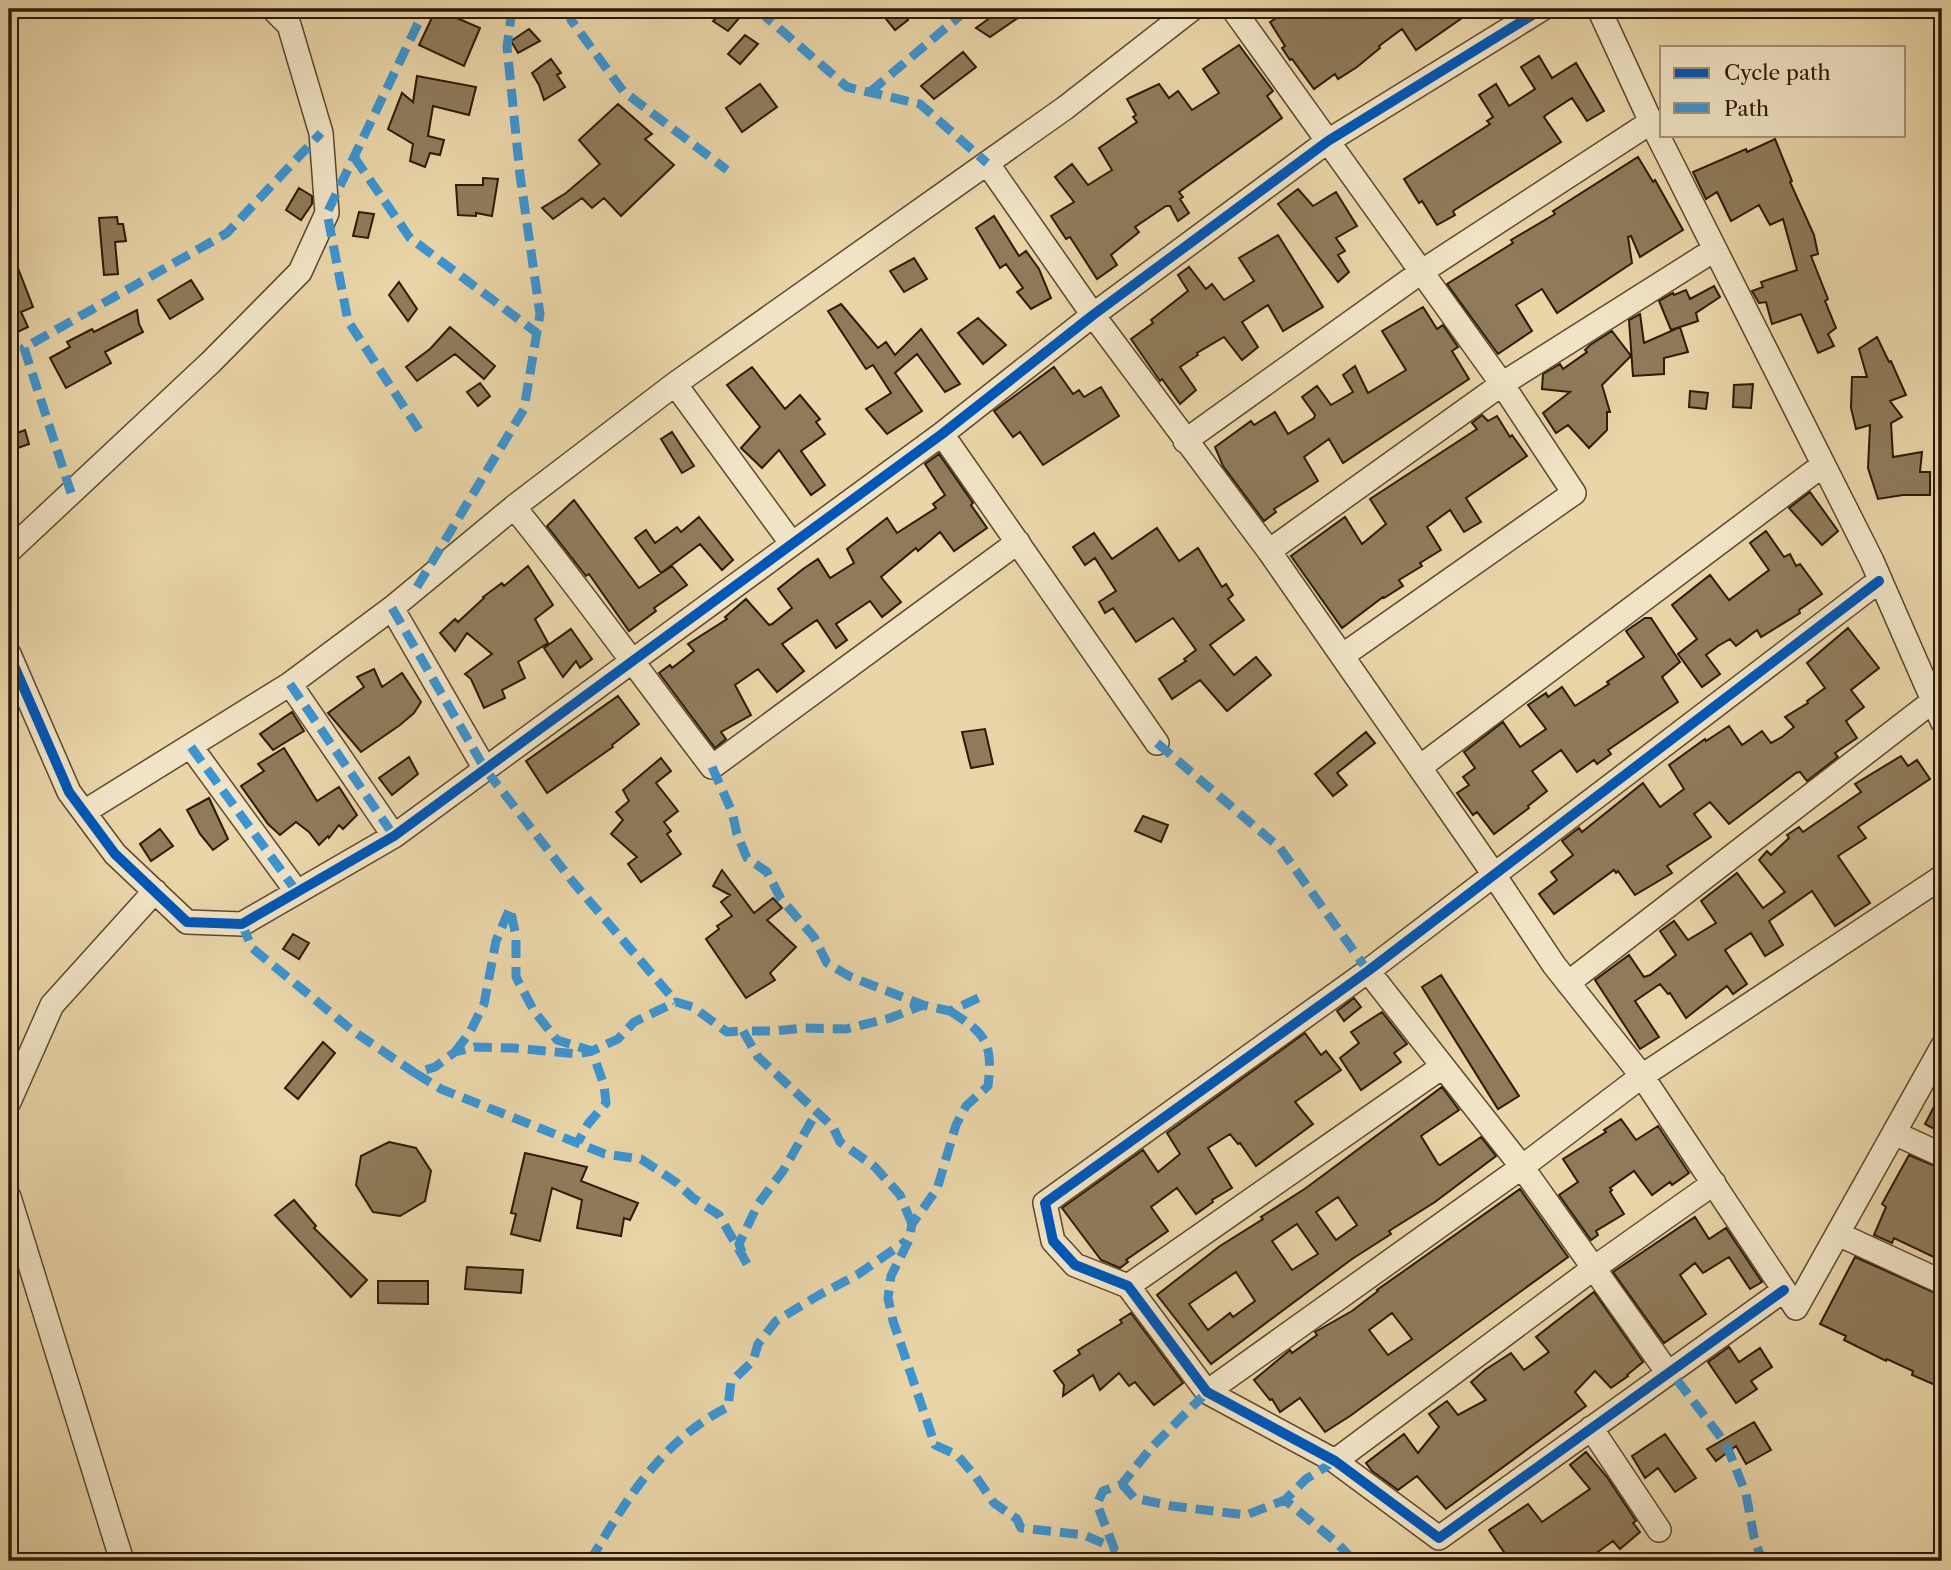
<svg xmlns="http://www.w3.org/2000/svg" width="1951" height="1570" font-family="'Libre Caslon Text',serif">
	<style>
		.building { fill: #8f7b5a; stroke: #2d1a06; stroke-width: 2; fill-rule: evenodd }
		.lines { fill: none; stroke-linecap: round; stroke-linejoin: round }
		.minor-casing { stroke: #5c492e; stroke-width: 26 }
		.minor { stroke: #f1e4c6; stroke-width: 23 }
		.quiet { stroke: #3c94d1; stroke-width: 9; stroke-dasharray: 18 9; stroke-linecap: butt }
		.cycleway-casing { stroke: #f1e4c6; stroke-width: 15 }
		.cycleway { stroke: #0057b8; stroke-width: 10 }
	</style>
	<rect width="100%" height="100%" fill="#e9d5a8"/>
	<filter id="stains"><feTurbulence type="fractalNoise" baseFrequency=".00286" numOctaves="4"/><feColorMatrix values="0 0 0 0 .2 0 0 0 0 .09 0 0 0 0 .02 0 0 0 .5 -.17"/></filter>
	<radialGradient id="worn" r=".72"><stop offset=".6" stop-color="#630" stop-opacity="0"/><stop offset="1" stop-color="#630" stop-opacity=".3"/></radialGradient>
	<path class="building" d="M436,9L480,28L464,66L419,45Z
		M725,9H731L741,16L728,31L713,21Z
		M878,9H899L908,20L895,30Z
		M1002,9H1031L990,37L976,28Z
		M1292,9H1475L1416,50L1402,29L1379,46L1380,48L1357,67L1338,79L1335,74L1314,89L1292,59L1290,60L1282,48L1285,46L1270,22Z
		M529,29L540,41L518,53L511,41Z
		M745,35L758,44L740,64L728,54Z
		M1239,45L1273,91L1267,96L1282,118L1179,192L1183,197L1180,199L1189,213L1178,221L1170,206H1166L1135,227L1139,232L1111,255L1117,265L1097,279L1070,237L1066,239L1051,216L1074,202L1055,177L1072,164L1088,185L1112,170L1099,148L1137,122L1133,117L1136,115L1127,99L1159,84L1169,98L1178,91L1192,110L1219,93L1203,69Z
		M963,52L976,67L934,99L921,86Z
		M1539,56L1552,78L1576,63L1604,111L1587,121L1572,98L1546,115L1544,117L1561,142L1453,211L1455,215L1437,225L1422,201L1419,203L1404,179L1490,124L1487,121L1493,117L1479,95L1496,84L1509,106L1535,89L1521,67Z
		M551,59L561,73L557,75L565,87L544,100L539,85L532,73Z
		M417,76L476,87L469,115L433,106L428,136L444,140L440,155L430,153L425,167L410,161L413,144L388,129L402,93L413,102Z
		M760,84L777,107L742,132L726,108Z
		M618,104L652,134L645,139L674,165L621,216L604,198L592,208L582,198L553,219L542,208L566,193L600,164L579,140Z
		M1775,139L1792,181L1790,182L1814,235L1818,254L1811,256L1828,299L1825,301L1836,328L1828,334L1834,346L1818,353L1801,314L1772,324L1766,302L1759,303L1752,291L1763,287L1761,282L1797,270L1783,219L1770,225L1759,205L1731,221L1717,192L1706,199L1693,172L1746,149L1747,152Z
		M1638,157L1653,182L1655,180L1683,230L1640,257L1631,236L1628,237L1632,263L1557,313L1542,289L1516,305L1532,331L1498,354L1447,284L1513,243L1511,240L1555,214L1553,211Z
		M483,178L498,179L492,216L476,213V216L458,215L456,185H483Z
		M299,188L312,196V204L301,220L286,210Z
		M1298,189L1313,206L1336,192L1357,226L1336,238L1345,251L1338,255L1349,272L1338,282L1278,204Z
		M359,212L374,214L368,238L353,236Z
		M994,216L1019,256L1026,251L1039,269L1051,298L1031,309L1017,292L1023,288L1006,264L1000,268L976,228Z
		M117,217L118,224H123L126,241L115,242L118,274L104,275L99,218Z
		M1278,235L1323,307L1283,331L1268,305L1242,322L1258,347L1242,360L1224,337L1197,353L1198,355L1180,367L1196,390L1180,404L1162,379L1160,381L1131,339L1153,323L1151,320L1188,291L1178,275L1189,267L1206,289L1212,284L1224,300L1254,281L1239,258Z
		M9,245L33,307L21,312L28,327L9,336Z
		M914,258L927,279L904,292L890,271Z
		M191,280L203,299L170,319L158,300Z
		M399,282L417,309L408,321L389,295Z
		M1714,286L1720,297L1696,313L1698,321L1671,330L1659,301L1673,293L1674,295L1686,290L1690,299Z
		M841,304L878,348L886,342L895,355L921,329L960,384L945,392L917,354L895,373L922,411L887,434L866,409L891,393L873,365L866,369L828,311Z
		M1423,307L1437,329L1443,325L1458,347L1452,351L1469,379L1343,463L1329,439L1304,457L1318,481L1274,509L1276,512L1264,521L1223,466L1215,447L1251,421L1254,425L1275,412L1288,434L1314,418L1315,415L1302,397L1317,386L1331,405L1353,392L1343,375L1355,366L1368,393L1406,370L1382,331Z
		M137,310L139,324L143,332L105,352L111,363L66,388L50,358L70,347L67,342L92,329L94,332Z
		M1640,314L1644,343L1680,327L1688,352L1664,358V374L1633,376L1629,320Z
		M978,318L1006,345L983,364L958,333Z
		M450,327L495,366L484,379L455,354L417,381L406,367L430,349Z
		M1612,331L1631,356L1602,385L1610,412H1607V430L1589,448L1568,425L1556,433L1543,413L1570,392L1542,389L1543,374L1560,364L1563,369L1587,352L1585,350L1590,345Z
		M1877,337L1889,362L1891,361L1906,395L1890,401L1902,417L1891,423L1893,457L1922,452L1920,472H1930V495H1903L1878,499L1868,468L1870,425L1856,429L1851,408L1852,377H1867L1859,349Z
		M752,367L785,409L800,395L820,419L816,422L825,434L801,451L825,485L811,495L779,450L762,468L741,448L760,427L727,385Z
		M1054,367L1073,394L1079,390L1084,397L1101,387L1119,416L1043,465L1020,432L1013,437L994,411Z
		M480,383L490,396L478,406L467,392Z
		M1753,384L1751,408L1733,407L1734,385Z
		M1690,391L1708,393L1706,409L1689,407Z
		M1482,415L1488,421L1497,416L1510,437L1512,435L1527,456L1466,498L1481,522L1464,532L1450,510L1427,527L1441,550L1420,563L1422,566L1399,580L1403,586L1384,598L1383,597L1342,628L1291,556L1345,517L1362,544L1386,524L1370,499L1477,429L1472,423Z
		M25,430L29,444L9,451V436Z
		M672,432L694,466L682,473L661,439Z
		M939,454L973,503L971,505L987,528L954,551L940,532L918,551L916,548L881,577L901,602L882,617L870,601L836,624L847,640L836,648L817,620L782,644L804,671L777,692L758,669L735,685L751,715L721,732L726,739L715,748L659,673L670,665L672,668L694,651L688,644L727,619L725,617L746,599L769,625L772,624L792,608L778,589L803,569L818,559L830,578L854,563L847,549L887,518L897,533L936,508L933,504L945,495L925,464Z
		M1810,492L1838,531L1822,545L1789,508Z
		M574,500L639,588L672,566L687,585L654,608L656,611L629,631L589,574L586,576L547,526Z
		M699,517L733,560L722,570L700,544L661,573L635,538L646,530L655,543L677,527L681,532Z
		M1157,528L1179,561L1198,548L1222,587L1226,584L1233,595L1228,599L1244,620L1210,645L1234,675L1256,657L1271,675L1227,711L1200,680L1172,699L1159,679L1186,661L1184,659L1196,650L1173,618L1136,642L1113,608L1105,613L1099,602L1116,591L1095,558L1085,565L1073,547L1094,533L1112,559Z
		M1766,531L1784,557L1790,554L1796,566L1800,564L1822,594L1799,610L1800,613L1761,637L1757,630L1736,646L1730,639L1718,646L1706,655L1720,674L1702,687L1678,654L1697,639L1672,605L1710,575L1729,600L1769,570L1750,543Z
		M528,566L553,605L535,619L548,643L518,662L525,678L502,690L505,698L484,708L471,679L465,674L492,654L467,633L455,651L440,633L455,619L458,622L484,598L483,597L502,583L504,586Z
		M1645,618H1651L1680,662L1662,677L1678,702L1608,750L1611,754L1597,764L1594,760L1577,772L1561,750L1532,771L1547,791L1528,806L1529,808L1494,834L1477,812L1473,815L1457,793L1469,785L1463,777L1475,768L1464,752L1503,722L1520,747L1546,729L1528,705L1546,693L1548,697L1562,687L1575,706L1609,684L1607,682L1644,657L1626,631Z
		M1848,628L1879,668L1851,690L1864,707L1846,721L1857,738L1835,753L1838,757L1807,781L1800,772L1796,773L1729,824L1710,802L1694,814L1711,837L1667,866L1672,873L1635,895L1618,871L1616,873L1614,870L1554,914L1539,894L1557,880L1551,872L1573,855L1562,841L1579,828L1582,832L1643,783L1660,807L1684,789L1669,765L1705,739L1706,741L1729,726L1742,745L1762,731L1771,743L1782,737L1794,727L1785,717L1808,703L1807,701L1825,688L1807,663Z
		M571,629L592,659L580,668L576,661L563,677L544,648Z
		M374,669L382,687L402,673L421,702L414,713L400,725L361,752L328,713L364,687L357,677Z
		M618,696L639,724L612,745L613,747L547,793L526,761Z
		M292,712L304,731L273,750L260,734Z
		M985,729L993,764L971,768L962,732Z
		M1366,732L1375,743L1337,773L1347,785L1333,796L1315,774Z
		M284,748L317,801L339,787L357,815L343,829L339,825L329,838L328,836L319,845L309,832L296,822L280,835L268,824L241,786L264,771L258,764Z
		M1901,756L1908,766L1917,760L1930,779L1858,827L1866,838L1838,856L1870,903L1835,926L1812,891L1769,921L1783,945L1765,956L1751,933L1725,950L1747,984L1733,994L1727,986L1686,1018L1670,993L1668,994L1660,984L1635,1001L1659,1037L1640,1049L1595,980L1629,955L1644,977L1650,975L1676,955L1660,931L1674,921L1688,940L1716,923L1701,901L1737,873L1763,908L1785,892L1759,860L1767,851L1771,855L1789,838L1787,835L1799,827L1803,832L1861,792L1855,784Z
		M409,757L418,774L392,795L379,778Z
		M661,758L671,771L656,783L678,811L664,822L671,831L667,834L681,854L641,882L628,864L637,857L611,834L623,820L616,812L629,801L623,790Z
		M209,798L228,839L213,850L200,834L187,810Z
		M1143,816L1168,825L1161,842L1135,831Z
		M160,829L173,846L151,861L140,844Z
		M722,870L754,913L773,898L782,908L767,920L796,947L770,973L775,980L746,998L706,939L719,929L717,926L732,916L721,902L730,895L713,886Z
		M293,934L309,943L299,959L283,949Z
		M1441,975L1519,1096L1498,1109L1422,987Z
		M1354,998L1361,1007L1344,1021L1337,1011Z
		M1382,1012L1407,1044L1394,1053L1401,1062L1361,1090L1340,1058L1359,1043L1351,1032Z
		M1305,1033L1321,1055L1326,1051L1341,1070L1295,1102L1313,1124L1256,1166L1240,1143L1238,1144L1230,1134L1208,1148L1232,1188L1212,1200L1213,1202L1196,1214L1177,1188L1151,1207L1168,1231L1126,1260L1128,1262L1120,1268L1101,1260L1062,1208L1143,1150L1158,1172L1180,1154L1167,1133Z
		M323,1042L335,1053L298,1099L285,1088Z
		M1442,1087L1459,1110L1421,1136L1438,1164L1440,1165L1481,1137L1496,1156L1435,1202L1389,1231L1391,1234L1352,1259L1211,1364L1157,1295L1220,1246L1263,1219L1261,1217L1306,1188ZM1338,1197L1357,1225L1336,1240L1316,1212ZM1297,1224L1318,1254L1292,1270L1272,1241ZM1236,1272L1255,1301L1233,1317L1230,1313L1208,1330L1189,1304Z
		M1942,1091V1133L1925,1124Z
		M1621,1119L1636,1140L1658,1126L1689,1173L1672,1185L1670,1182L1652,1195L1634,1171L1610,1188L1612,1190L1610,1192L1624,1214L1596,1231L1598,1235L1591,1240L1559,1195L1578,1182L1563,1159L1606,1132L1604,1130Z
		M389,1142L416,1148L431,1171L425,1201L400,1216L373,1212L356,1185L361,1156Z
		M525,1153L587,1167L581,1181L638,1203L630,1220L624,1218L621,1236L577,1228L582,1200L552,1188L540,1241L511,1234L516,1214L511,1213Z
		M1909,1155L1942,1169V1261L1894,1238L1892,1243L1874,1235L1886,1207L1882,1204Z
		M1520,1189L1568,1257L1350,1416L1325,1432L1300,1398L1280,1412L1272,1399L1270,1400L1254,1380L1290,1350L1292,1353L1317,1335L1315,1332L1352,1311L1378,1291L1377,1290ZM1392,1313L1412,1339L1388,1355L1369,1330Z
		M294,1200L316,1226L314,1228L367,1280L351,1297L275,1215Z
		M1695,1217L1709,1239L1726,1228L1762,1282L1750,1289L1729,1257L1703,1273L1695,1263L1680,1275L1706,1314L1664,1343L1613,1272Z
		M1855,1257L1942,1296V1388L1912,1375L1913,1371L1887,1359L1886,1361L1844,1340L1846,1336L1820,1324Z
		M467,1267L523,1270L521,1293L465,1289Z
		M378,1281H428V1304L378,1303Z
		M1594,1292L1643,1362L1627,1375L1628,1376L1611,1388L1595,1371L1575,1392L1586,1406L1446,1509L1417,1476L1398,1490L1372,1471L1366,1463L1404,1434L1418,1453L1439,1427L1429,1414L1447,1401L1458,1415L1486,1400L1471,1382L1485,1370L1511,1353L1524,1370L1549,1352L1536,1337Z
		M1131,1313L1183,1383L1154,1405L1135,1382L1129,1386L1119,1373L1100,1390L1093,1375L1063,1396L1064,1385L1054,1371L1080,1354L1078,1350L1122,1323L1120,1320Z
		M1729,1347L1739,1362L1760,1348L1772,1367L1751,1381L1757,1389L1736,1403L1708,1362Z
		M1754,1422L1771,1450L1746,1464L1736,1446L1716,1461L1707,1449Z
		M1665,1434L1696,1478L1675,1492L1658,1468L1645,1478L1632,1456Z
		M1586,1452L1607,1477L1636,1521L1633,1523L1640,1532L1620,1549L1613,1541L1585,1561H1510L1489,1530L1528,1504L1542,1522L1590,1489L1570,1465Z"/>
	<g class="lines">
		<defs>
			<path id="minor" d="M1233,9L1502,384L1574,493L1342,656
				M1599,9L1651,122L1872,561L1942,721
				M987,163L1093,315L1269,551L1484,860L1554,965L1642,1076L1942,877
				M675,384L792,544
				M942,434L1157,743
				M1185,441L1421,272L1651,122
				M514,507C582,591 645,680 712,767L1018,542
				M9,551L211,362L300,272L327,213L321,133L289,25L273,9
				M1269,551L1502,384L1714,250
				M392,608L485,769
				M9,654L69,792L115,854L187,922L242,924L394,836L942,434L1093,315L1328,141L1542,9
				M290,684L394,836
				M191,747L297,892
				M1420,767L1823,465
				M84,812L290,684L392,608L514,507L675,384L1065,108L1192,9
				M1368,971L1522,1167L1668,1373
				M1568,983L1933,701
				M9,1102L52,1005L155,891
				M1894,1133L1942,1155
				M9,1197L122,1561
				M1838,1234L1942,1282
				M1128,1286L1442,1067
				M1784,1290L1439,1538L1335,1461L1207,1392L1128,1286L1075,1265L1053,1241L1045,1203L1368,971L1879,581
				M1207,1392L1522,1167L1642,1076L1796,1308L1942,1047
				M1591,1428L1659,1530
				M1335,1461L1594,1268L1714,1183"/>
		</defs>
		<use href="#minor" class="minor-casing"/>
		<use href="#minor" class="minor"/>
		<path class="quiet" d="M572,9L571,20L623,91L727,170
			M760,9L766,17L847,87L920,104L987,163
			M870,92L968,9
			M354,157L410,238L537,333
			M419,430L348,321L327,213L425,9
			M71,493L24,348L227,233L321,133
			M417,587L524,409L540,314L520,175L507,47L512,9
			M392,608L485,769L573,882L676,1002
			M290,684L394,836
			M1157,743L1280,848L1368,971
			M191,747L297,892
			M712,767L732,812L737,834L747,858L767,872L781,899L814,937L827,963L849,976L874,986L923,1005L950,1011L985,995
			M242,924L252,948L353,1031L415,1073L435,1067L455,1052L474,1047L514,1048L577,1054L592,1051L618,1039L634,1022L676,1002L693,1007L727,1032L743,1031
			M950,1011C986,1034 993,1042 988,1086L966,1106L956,1125L937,1189L912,1224L909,1240L891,1276L888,1298L893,1321L935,1445L957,1455L976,1477L994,1503L1017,1519L1021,1528L1084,1535L1114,1548L1097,1504L1103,1491L1122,1484L1151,1448L1207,1392
			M455,1052L470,1032L484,1004L496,941L510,908L516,936V977L534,1011L557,1040L592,1051L604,1085L606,1103L588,1124L578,1142
			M415,1073L441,1089L605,1154L641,1159L677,1183L693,1198L719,1215L750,1269
			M912,1224L900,1195L875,1167L840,1142L833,1127L758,1057L743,1031H775L803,1028L846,1029L890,1018L923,1005
			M742,1252L739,1244L758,1204L783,1171L816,1113
			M1677,1380L1726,1444L1746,1494L1754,1537L1762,1561
			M1335,1461L1306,1479L1285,1500L1336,1542L1354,1561
			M1122,1484L1134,1498L1172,1506L1246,1515L1285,1500
			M590,1561C626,1500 662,1440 728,1407L731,1382L753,1361L758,1344L776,1321L819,1295L857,1275L906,1241"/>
		<defs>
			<path id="cycleway" d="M9,654L69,792L115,854L187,922L242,924L394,836L942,434L1093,315L1328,141L1542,9
				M1784,1290L1439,1538L1335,1461L1207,1392L1128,1286L1075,1265L1053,1241L1045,1203L1368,971L1879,581"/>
		</defs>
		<use href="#cycleway" class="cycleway-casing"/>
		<use href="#cycleway" class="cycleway"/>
	</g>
	<rect width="1951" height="1570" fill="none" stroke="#e9d5a8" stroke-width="35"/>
	<rect x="10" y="10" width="1930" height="1549" fill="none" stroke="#2d1a06" stroke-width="3.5"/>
	<rect x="18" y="18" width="1916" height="1535" fill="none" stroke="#2d1a06" stroke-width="2"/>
	<rect x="1660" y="46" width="245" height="91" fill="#f1e4c6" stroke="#a39379" stroke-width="2"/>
	<rect x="1674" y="68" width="35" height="10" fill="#0057b8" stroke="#a39379" stroke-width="2"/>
	<text x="1724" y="80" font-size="21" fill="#2d1a06">Cycle path</text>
	<rect x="1674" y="103" width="35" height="10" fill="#3c94d1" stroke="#a39379" stroke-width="2"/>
	<text x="1724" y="116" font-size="21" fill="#2d1a06">Path</text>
	<rect width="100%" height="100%" filter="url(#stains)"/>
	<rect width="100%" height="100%" fill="url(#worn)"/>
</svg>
